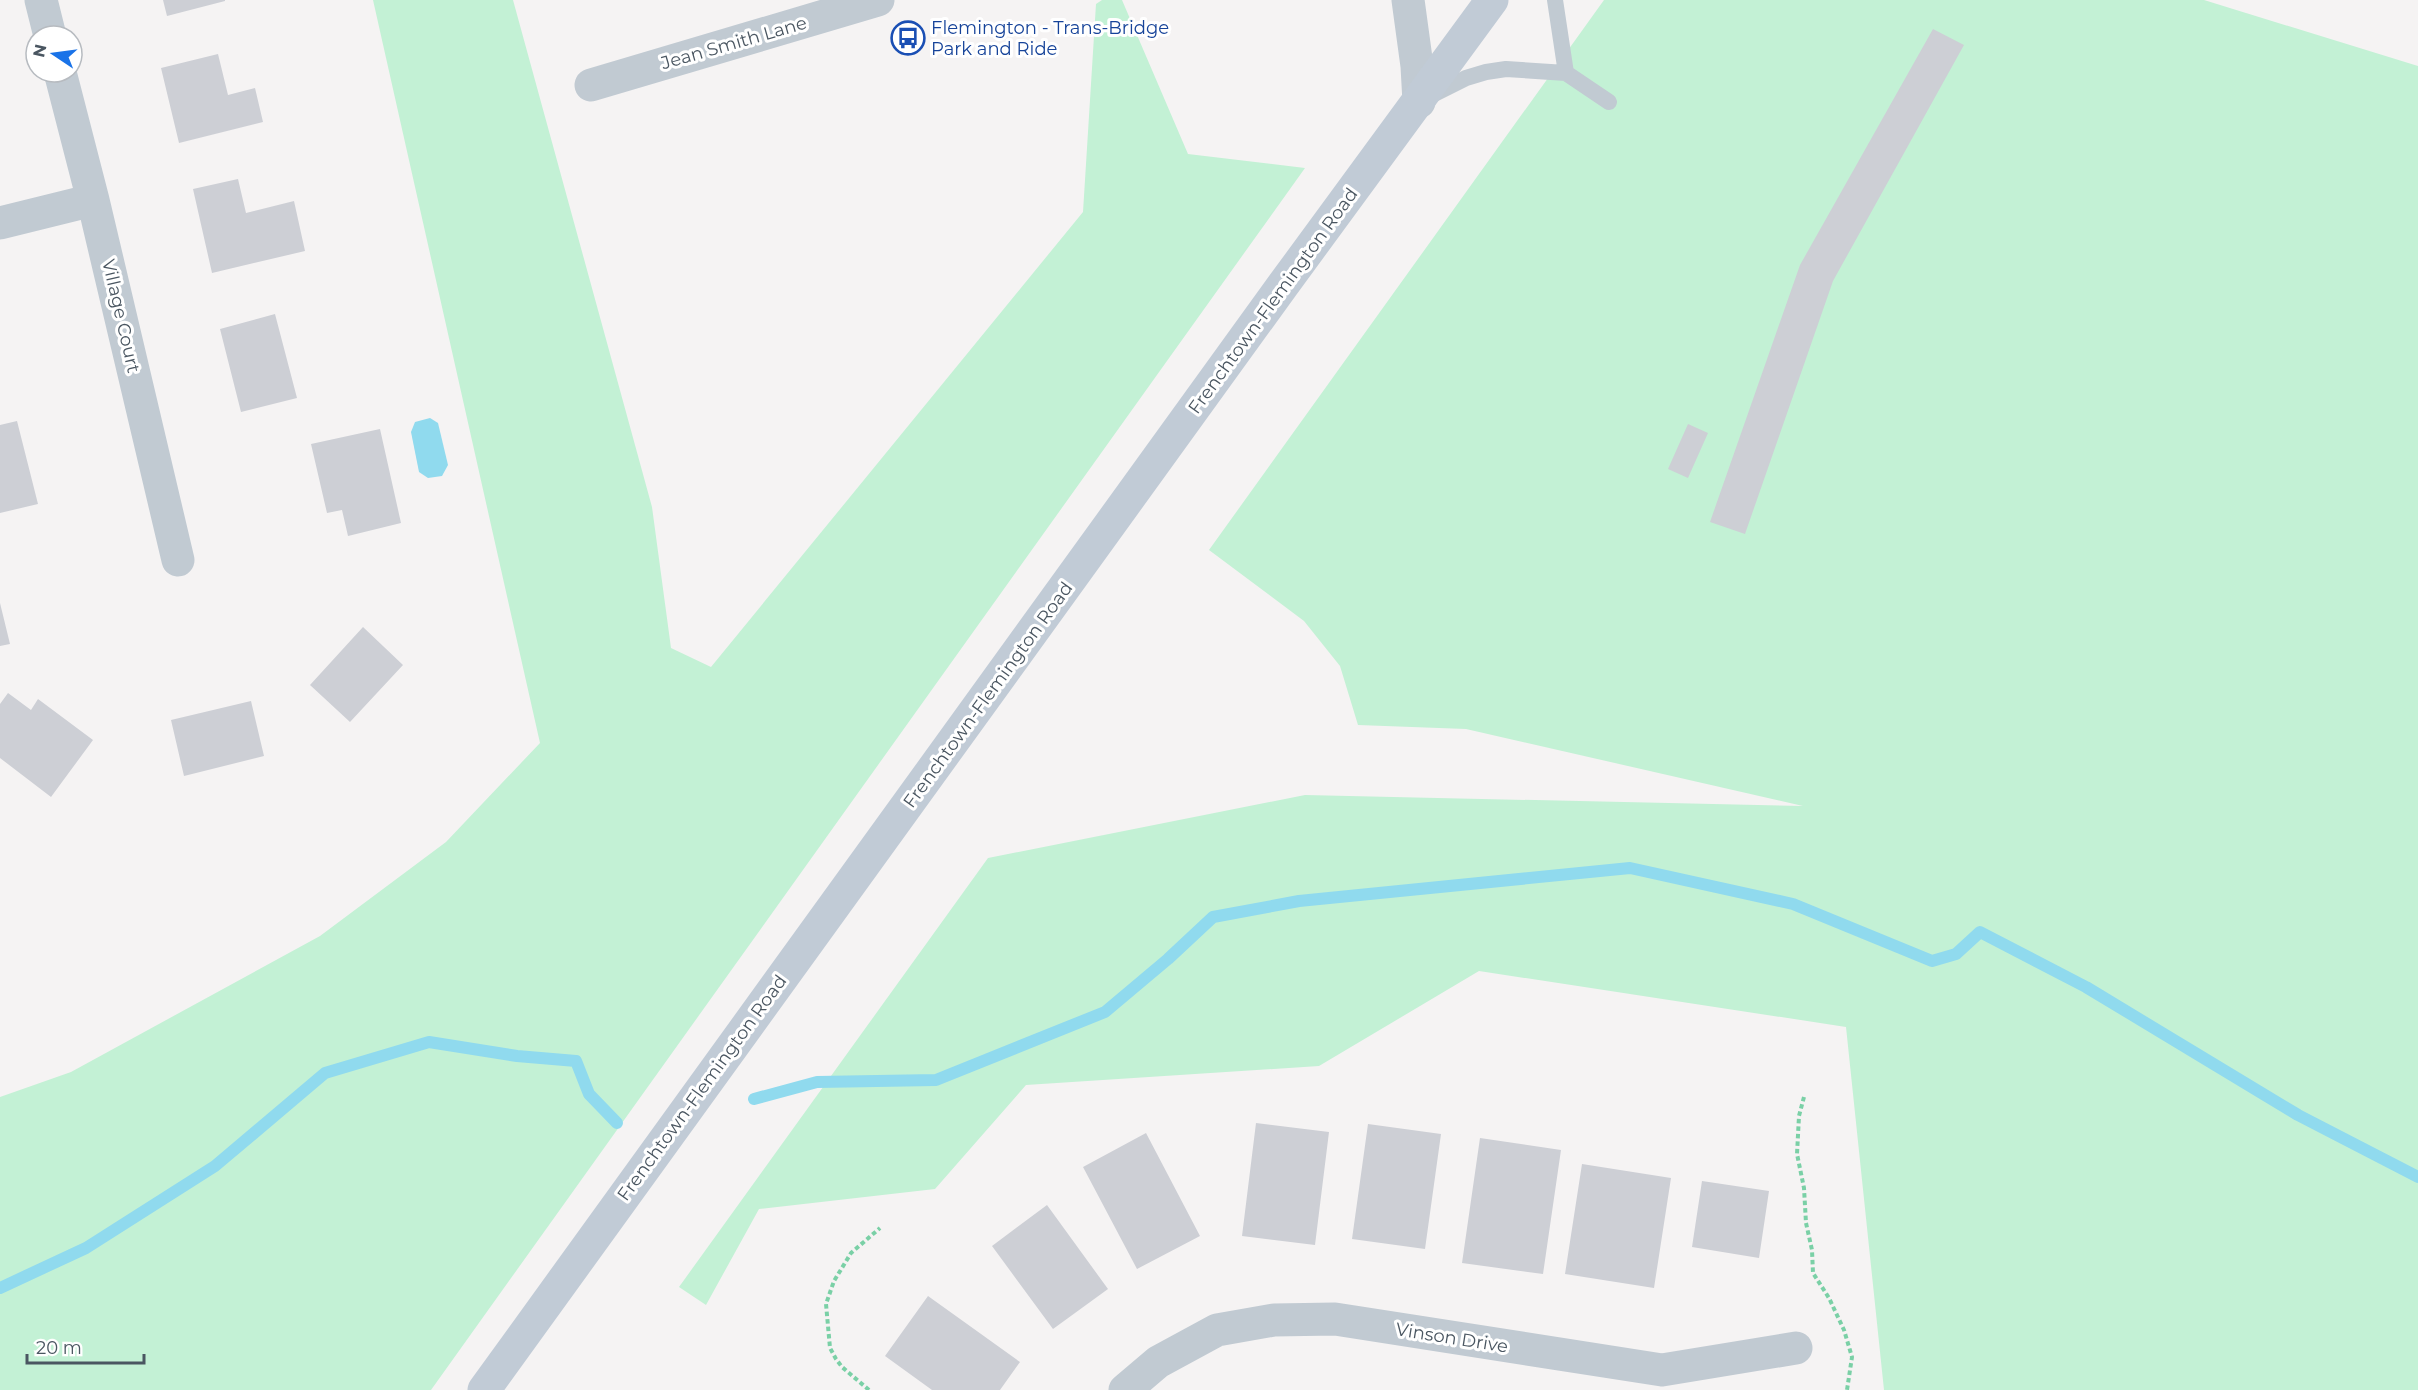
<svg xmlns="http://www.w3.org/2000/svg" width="2418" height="1390" font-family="Montserrat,sans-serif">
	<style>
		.green { fill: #c3f1d5 }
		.water { fill: #90daee }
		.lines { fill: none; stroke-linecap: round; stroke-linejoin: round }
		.stream { stroke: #90daee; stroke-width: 12 }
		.building { fill: #cdcfd5 }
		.path { stroke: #7ad0a6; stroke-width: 4; stroke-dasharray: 4.5 3; stroke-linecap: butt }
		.lane { stroke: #c1cad2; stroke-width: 16 }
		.street { stroke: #c1cad2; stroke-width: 33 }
		.secondary { stroke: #c1cbd6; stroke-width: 33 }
		.labels { text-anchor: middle; stroke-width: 6; stroke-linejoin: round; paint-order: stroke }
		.transit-label { font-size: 18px; fill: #164399; stroke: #fff; text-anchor: start }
		.street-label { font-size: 18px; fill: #4a5661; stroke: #fff }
	</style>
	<rect width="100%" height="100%" fill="#f5f3f3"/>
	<path class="green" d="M373,0H513L652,507L671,648L711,667L1083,212L1096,4L1102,0H1122L1188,154L1305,168L431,1390H0V1097L71,1072L320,936L446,842L540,743Z
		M1604,0H2204L2418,66V1390H1884L1846,1027L1479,971L1319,1066L1026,1085L935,1189L759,1209L706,1305L679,1287L988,858L1305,795L1803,806L1466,729L1358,725L1340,666L1304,621L1209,550Z"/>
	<path class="water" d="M430,418L438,423L448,465L442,476L428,478L419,472L411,432L415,422Z"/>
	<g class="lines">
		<path class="stream" d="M754,1099L817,1082L936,1080L1105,1012L1168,959L1213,917L1299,901L1630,868L1793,904L1932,961L1956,954L1980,932L2086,987L2298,1115L2418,1177
			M0,1288L86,1248L215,1166L325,1073L429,1042L517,1056L576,1061L589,1094L617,1123"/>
	</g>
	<path class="building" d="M163,0H225V1L167,16Z
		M1933,29L1964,45L1833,281L1745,534L1710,522L1800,265Z
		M218,54L228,95L255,88L263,122L179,143L161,68Z
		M238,179L246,213L294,201L305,251L212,273L193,189Z
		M275,314L297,398L241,412L220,329Z
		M17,421L38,504L0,513V425Z
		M1688,424L1708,433L1688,478L1668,469Z
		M380,429L401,523L348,536L342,510L327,513L311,444Z
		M0,603L10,644L0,646Z
		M363,627L403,665L350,722L310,685Z
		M8,693L31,710L38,699L93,740L51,797L0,758V704Z
		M251,701L264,756L184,776L171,720Z
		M1256,1123L1329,1132L1315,1245L1242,1236Z
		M1368,1124L1441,1134L1425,1249L1352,1239Z
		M1146,1133L1200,1236L1137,1269L1083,1167Z
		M1480,1138L1561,1150L1543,1274L1462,1263Z
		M1582,1164L1671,1178L1654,1288L1565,1274Z
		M1702,1181L1769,1191L1759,1258L1692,1247Z
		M1047,1205L1108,1289L1053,1329L992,1246Z
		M928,1296L1020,1362L1000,1390H932L885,1356Z"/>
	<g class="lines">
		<path class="path" d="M1804,1097L1799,1116L1797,1154L1804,1188L1806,1223L1812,1250L1813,1273L1829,1298L1844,1330L1852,1357L1847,1390
			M869,1390L842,1367L836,1359L830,1348L826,1304L834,1281L851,1253L880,1228"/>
		<path class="lane" d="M1555,0L1566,73
			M1428,97L1466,78L1486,72L1506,69L1566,73L1609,102"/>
		<path class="street" d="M41,0L50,36
			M1408,0L1417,66L1419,102
			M60,72L93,200L178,560
			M591,85L878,0
			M0,223L93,200
			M1125,1390L1158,1362L1217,1330L1274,1320L1335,1319L1662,1370L1796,1348"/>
		<path class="secondary" d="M484,1390L1283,285L1492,0"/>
	</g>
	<defs>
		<symbol id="bus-ring" viewBox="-11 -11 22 22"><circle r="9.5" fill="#fff" stroke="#1a4fb4" stroke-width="1.5"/><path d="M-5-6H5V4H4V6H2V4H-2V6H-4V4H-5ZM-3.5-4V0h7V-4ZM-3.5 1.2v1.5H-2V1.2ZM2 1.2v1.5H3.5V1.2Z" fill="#1a4fb4"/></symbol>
	</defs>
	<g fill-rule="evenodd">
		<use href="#bus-ring" x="889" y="19" width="38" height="38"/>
	</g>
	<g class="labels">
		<g class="transit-label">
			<text x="931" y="34">Flemington - Trans-Bridge<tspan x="931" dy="21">Park and Ride</tspan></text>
		</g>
		<g class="street-label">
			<text transform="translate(734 43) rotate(-16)" y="6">Jean Smith Lane</text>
			<text transform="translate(1273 301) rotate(-54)" y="6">Frenchtown-Flemington Road</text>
			<text transform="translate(121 316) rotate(77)" y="6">Village Court</text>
			<text transform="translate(988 695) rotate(-54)" y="6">Frenchtown-Flemington Road</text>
			<text transform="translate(702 1088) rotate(-54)" y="6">Frenchtown-Flemington Road</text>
			<text transform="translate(1452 1338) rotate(9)" y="6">Vinson Drive</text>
		</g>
	</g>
	<g transform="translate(54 54) rotate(283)"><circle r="28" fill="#ffffff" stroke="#b7bbc0" stroke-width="1.5"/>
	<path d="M0-4.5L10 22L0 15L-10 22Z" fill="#1a73e8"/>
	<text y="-9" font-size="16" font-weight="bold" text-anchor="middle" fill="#4a5661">N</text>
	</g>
	<path d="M27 1354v9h117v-9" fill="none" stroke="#4a5661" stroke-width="3"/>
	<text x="36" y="1354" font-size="18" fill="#4a5661" stroke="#ffffff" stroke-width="4.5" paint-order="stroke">20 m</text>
</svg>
